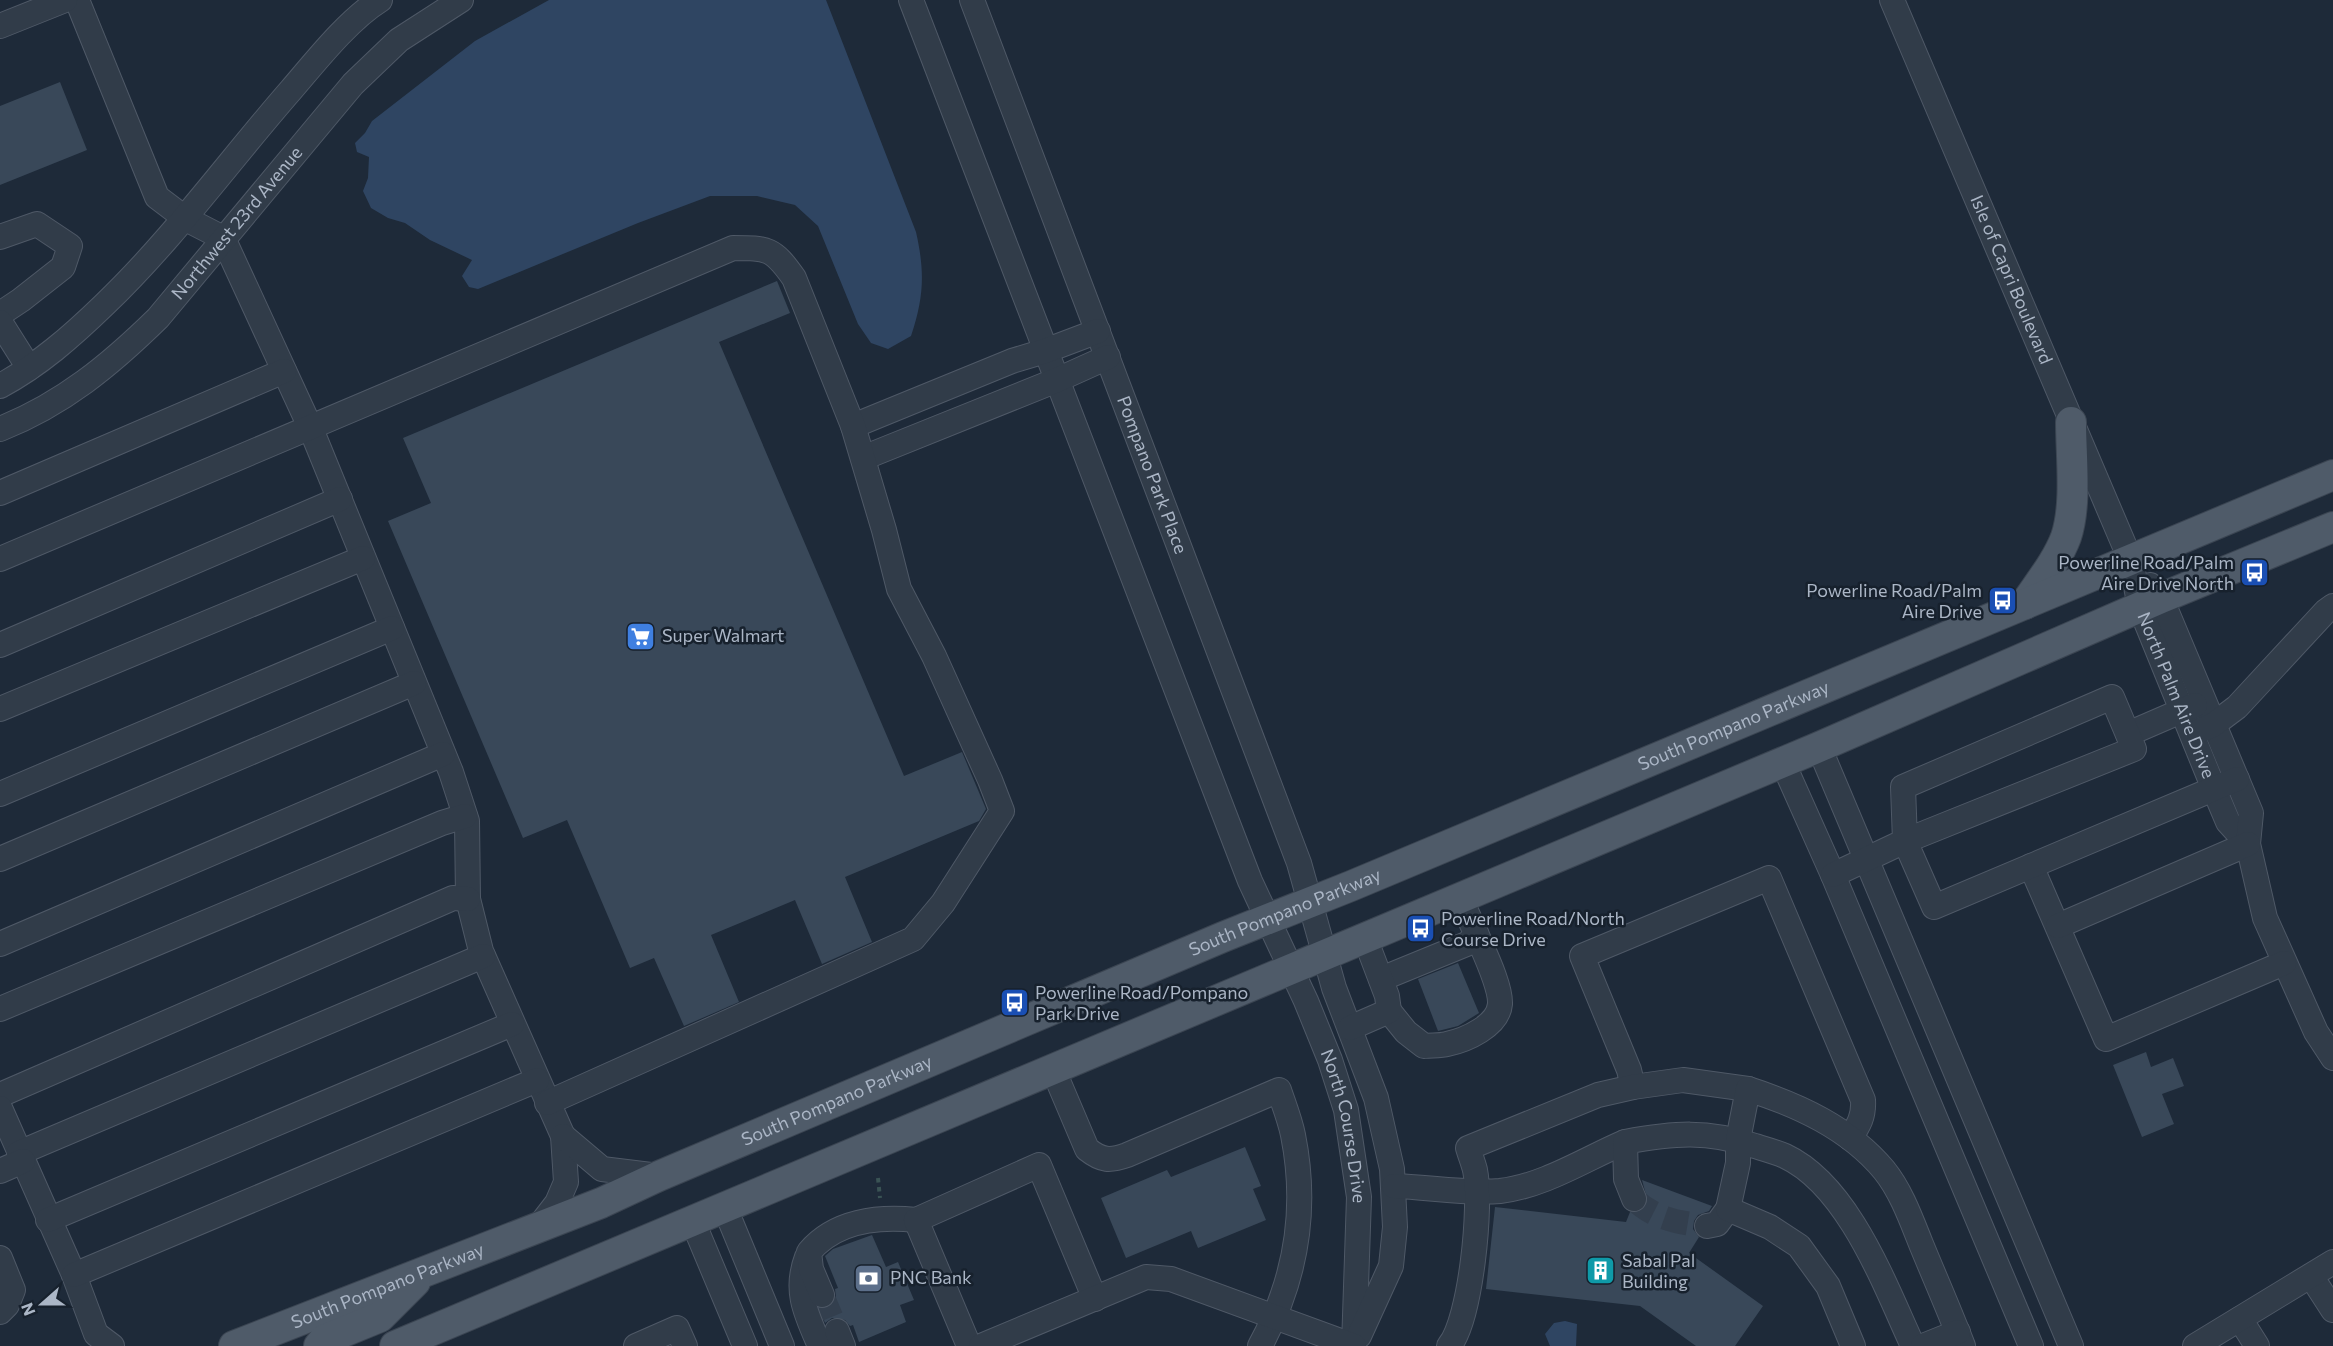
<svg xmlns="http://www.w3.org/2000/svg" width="2333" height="1346" font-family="Commissioner,sans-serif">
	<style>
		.water { fill: #2f4562 }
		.building { fill: #394859 }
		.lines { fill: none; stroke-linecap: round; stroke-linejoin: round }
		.minor-tunnel { stroke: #333f4e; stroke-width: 24; stroke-dasharray: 24 12; stroke-linecap: butt }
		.minor-casing { stroke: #4f5967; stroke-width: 26 }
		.major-casing { stroke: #3b4552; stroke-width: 32 }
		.path { stroke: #3a5354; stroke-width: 4; stroke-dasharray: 4.5 4.5; stroke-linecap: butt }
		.minor { stroke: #313c49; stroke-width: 24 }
		.major { stroke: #4f5b69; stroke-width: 30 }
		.labels { text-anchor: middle; stroke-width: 5; stroke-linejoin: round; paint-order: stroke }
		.street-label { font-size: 18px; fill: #abb6c6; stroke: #17212d }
		.poi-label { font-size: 18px; fill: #abb6c6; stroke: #17212d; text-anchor: start }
	</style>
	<rect width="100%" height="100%" fill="#1e2a39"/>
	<path class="water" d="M549,0H826L916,232C925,272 924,297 911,336L888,349L871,343L858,324L818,226L795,205L757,196H710L638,223L478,289L469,287L462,276L472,260L430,240L405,223L388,218L371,208L363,191L368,178L369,157L357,152L355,143L365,133L372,121L475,41Z
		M1565,1321L1577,1324L1576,1346H1550L1545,1334L1554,1323Z"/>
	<path class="building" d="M60,82L87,150L0,185V106Z
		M777,281L790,313L719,342L904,776L962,752L986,809L979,821L845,877L872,942L822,964L795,900L711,935L739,1002L684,1026L654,958L630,968L567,820L523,838L388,521L431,503L403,438Z
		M1458,963L1479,1013L1458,1026L1438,1031L1418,979Z
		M2146,1052L2151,1067L2173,1058L2184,1086L2162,1094L2174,1124L2142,1137L2113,1065Z
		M1245,1147L1261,1186L1253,1189L1266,1220L1198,1248L1191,1231L1126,1258L1101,1198L1167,1170L1171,1177Z
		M1642,1180L1712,1206L1709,1211L1698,1215L1694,1221L1693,1229L1699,1237L1689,1253L1763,1306L1735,1346H1696L1640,1306L1486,1289L1495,1207L1626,1222L1630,1212H1640L1648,1202Z
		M872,1235L886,1267L898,1262L914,1300L900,1305L906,1322L859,1342L853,1325L850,1326L845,1320L832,1318L825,1323L823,1318L820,1309L827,1308L833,1304L836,1297L835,1289L838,1288L825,1256L833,1249Z"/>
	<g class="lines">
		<path class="minor-tunnel" d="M1634,1199C1654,1219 1680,1223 1707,1226
			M822,1295L837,1331"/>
		<defs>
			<g id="minor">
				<path d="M77,0L157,197L186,219L223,238L311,429L451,772L467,821L468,899L481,951L563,1136L566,1182L557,1203L537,1229"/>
				<path id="s1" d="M911,0L1250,881L1306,1001L1330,1060L1346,1110L1359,1197L1354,1346"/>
				<path id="s2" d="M972,0L1299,863L1334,988L1376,1098L1392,1169L1395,1227L1391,1266L1359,1336"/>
				<path id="s3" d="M1892,0L2131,561L2140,607L2214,789L2228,822L2248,844"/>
				<path d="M0,26L65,0"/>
				<path d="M0,237L37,224L70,246L63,267L21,300L0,314"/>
				<path d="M0,322L29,368"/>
				<path d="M0,386C39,365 72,336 104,305C173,239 228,162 291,90C316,61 348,20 380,0"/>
				<path d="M853,426L1012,361L1045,351L1098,331"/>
				<path id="s4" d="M0,429C63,404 110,365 158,318L353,84L399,40L461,0"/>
				<path d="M863,458L1057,380L1108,357"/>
				<path d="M0,493L284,371"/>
				<path d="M0,559L733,248C768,248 773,248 794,278L853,426L884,530L899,589L934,656L990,780L1002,811L943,903L913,939L547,1103"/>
				<path d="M2150,585L2161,598L2251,813L2248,844L2265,918L2316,1032L2333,1058"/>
				<path d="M0,645L340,499"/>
				<path d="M0,709L363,558"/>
				<path d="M2199,731L2213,725L2237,707L2326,611L2333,606"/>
				<path d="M2128,734L2195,705"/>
				<path d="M1819,747L2071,1346"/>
				<path d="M1783,763L1833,875L2031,1346"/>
				<path d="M0,794L392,628"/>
				<path d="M0,859L414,683"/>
				<path d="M2031,866L2106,1039L2284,963"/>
				<path d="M1833,875L1905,841L2134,749L2112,697L1903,787L1905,841L1934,907L2237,779"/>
				<path d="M2058,926L2248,844"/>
				<path d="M0,944L443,754"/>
				<path d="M1381,979L1469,943L1476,933L1460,898"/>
				<path d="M0,1009L442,823L465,816"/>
				<path d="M1389,1011L1406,1032L1424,1046C1431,1045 1440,1046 1447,1044C1466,1040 1498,1026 1500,1004C1501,986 1483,950 1476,933"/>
				<path d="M1350,1028L1389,1011L1387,996L1365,938"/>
				<path d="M1053,1069L1087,1149C1102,1161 1110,1161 1127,1155L1279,1090C1284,1105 1290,1120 1293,1135C1308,1210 1296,1280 1260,1346"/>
				<path d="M1633,1087L1629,1070L1582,956L1769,878L1863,1100C1864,1116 1859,1125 1850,1138"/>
				<path d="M0,1095L453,898L468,899"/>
				<path d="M0,1108L74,1275L96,1334L112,1346"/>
				<path d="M563,1136L602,1169L659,1176"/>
				<path d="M19,1153L483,956"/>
				<path d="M0,1171L23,1161"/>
				<path d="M1394,1186C1429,1187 1464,1194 1500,1191C1544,1186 1585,1159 1625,1142"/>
				<path d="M1634,1199L1626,1179L1625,1142C1674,1133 1707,1130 1755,1146C1765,1149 1776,1152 1785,1156C1849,1186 1885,1286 1913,1346"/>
				<path d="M725,1208L782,1346"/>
				<path d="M48,1220L512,1024"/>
				<path d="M693,1222L745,1346"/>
				<path d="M1707,1226L1717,1224L1728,1209"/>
				<path d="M807,1257C794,1291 806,1314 820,1346"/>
				<path d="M0,1258L13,1290L7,1305L0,1312"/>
				<path d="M74,1275L537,1080"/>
				<path d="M2311,1276L2333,1310"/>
				<path d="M822,1295L811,1269L809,1252C835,1221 878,1216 916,1220"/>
				<path d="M2240,1319L2257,1346"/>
				<path d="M837,1331L843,1346"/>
				<path d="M636,1346L677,1328L685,1346"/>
				<path d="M969,1346L916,1220L1039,1165L1095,1299"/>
				<path d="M981,1346L1146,1277L1171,1279L1354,1346"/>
				<path d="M1449,1346C1471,1320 1482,1204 1475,1170C1473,1162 1470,1155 1468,1148L1598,1095L1633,1087L1683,1080L1748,1089"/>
				<path d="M1853,1346L1828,1286L1799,1246L1770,1227L1728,1209L1738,1163V1140L1748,1089C1798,1105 1849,1128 1884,1170C1901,1191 1911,1219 1921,1244C1935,1278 1950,1312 1963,1346"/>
				<path d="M1923,1346L1958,1332"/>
				<path d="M2195,1346L2333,1262"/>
			</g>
			<g id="major">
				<path d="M2025,604C2039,583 2057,561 2066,537C2077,504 2071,456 2071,422"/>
				<path id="s5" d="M234,1346L601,1203L659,1176L1223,937L1351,886L2333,475"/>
				<path d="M319,1346L324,1340L380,1317L415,1282"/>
				<path d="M395,1346L1819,747L2161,598L2333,527"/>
			</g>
		</defs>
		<use href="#minor" class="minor-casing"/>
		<use href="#major" class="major-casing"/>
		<path class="path" d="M878,1178L880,1198"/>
		<use href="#minor" class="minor"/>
		<use href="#major" class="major"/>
	</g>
	<defs>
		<symbol id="bus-square" viewBox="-11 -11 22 22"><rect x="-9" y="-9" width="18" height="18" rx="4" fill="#1a4fb4" stroke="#17212d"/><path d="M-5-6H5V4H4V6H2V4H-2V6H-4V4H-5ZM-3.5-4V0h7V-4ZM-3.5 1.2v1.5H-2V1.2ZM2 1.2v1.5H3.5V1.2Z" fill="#fff"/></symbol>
		<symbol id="supermarket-square" viewBox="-11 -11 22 22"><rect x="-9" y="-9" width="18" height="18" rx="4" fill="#3f7fe0" stroke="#17212d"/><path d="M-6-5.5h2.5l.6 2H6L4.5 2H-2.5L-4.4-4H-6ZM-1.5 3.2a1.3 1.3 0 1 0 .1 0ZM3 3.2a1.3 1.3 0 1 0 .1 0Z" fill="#fff"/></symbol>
		<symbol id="building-square" viewBox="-11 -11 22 22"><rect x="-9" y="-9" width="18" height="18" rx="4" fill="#0f9aa8" stroke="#17212d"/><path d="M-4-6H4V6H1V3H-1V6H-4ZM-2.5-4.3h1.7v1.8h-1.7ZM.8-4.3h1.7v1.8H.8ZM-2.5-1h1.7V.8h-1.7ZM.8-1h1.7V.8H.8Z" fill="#fff"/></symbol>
		<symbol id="bank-square" viewBox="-11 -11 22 22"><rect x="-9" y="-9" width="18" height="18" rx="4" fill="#5c6f8a" stroke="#17212d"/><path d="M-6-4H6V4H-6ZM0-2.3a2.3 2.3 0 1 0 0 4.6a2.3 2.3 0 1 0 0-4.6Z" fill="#fff"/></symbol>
	</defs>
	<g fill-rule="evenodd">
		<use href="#bus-square" x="2238" y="556" width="33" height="33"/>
		<use href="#bus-square" x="1986" y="584" width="33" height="33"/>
		<use href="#supermarket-square" x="624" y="620" width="33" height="33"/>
		<use href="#bus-square" x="1404" y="912" width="33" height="33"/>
		<use href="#bus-square" x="998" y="986" width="33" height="33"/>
		<use href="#building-square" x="1584" y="1254" width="33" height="33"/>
		<use href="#bank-square" x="852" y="1262" width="33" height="33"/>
	</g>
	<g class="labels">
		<g class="street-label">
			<text dy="6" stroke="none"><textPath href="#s4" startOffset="318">Northwest 23rd Avenue</textPath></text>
			<text dy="6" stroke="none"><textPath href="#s3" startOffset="304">Isle of Capri Boulevard</textPath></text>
			<text dy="6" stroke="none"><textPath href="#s2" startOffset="508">Pompano Park Place</textPath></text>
			<text dy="6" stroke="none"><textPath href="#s3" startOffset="752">North Palm Aire Drive</textPath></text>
			<text dy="6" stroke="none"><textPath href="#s5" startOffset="1623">South Pompano Parkway</textPath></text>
			<text dy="6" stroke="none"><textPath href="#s5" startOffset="1137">South Pompano Parkway</textPath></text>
			<text dy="6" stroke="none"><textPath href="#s5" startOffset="651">South Pompano Parkway</textPath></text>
			<text dy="6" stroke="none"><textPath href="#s1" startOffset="1208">North Course Drive</textPath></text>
			<text dy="6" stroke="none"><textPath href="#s5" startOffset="165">South Pompano Parkway</textPath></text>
		</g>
		<g class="poi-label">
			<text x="2234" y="569" text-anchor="end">Powerline Road/Palm<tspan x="2234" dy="21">Aire Drive North</tspan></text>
			<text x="1982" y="597" text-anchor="end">Powerline Road/Palm<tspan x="1982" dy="21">Aire Drive</tspan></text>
			<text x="662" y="642">Super Walmart</text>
			<text x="1441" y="925">Powerline Road/North<tspan x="1441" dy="21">Course Drive</tspan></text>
			<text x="1035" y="999">Powerline Road/Pompano<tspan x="1035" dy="21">Park Drive</tspan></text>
			<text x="1622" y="1267">Sabal Pal<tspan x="1622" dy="21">Building</tspan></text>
			<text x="890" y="1284">PNC Bank</text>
		</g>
	</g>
	<g transform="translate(42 1304) rotate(249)" stroke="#17212d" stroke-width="4.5" paint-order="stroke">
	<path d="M0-4.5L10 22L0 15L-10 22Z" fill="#abb6c6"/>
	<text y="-9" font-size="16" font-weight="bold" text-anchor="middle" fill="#abb6c6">N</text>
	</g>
</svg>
